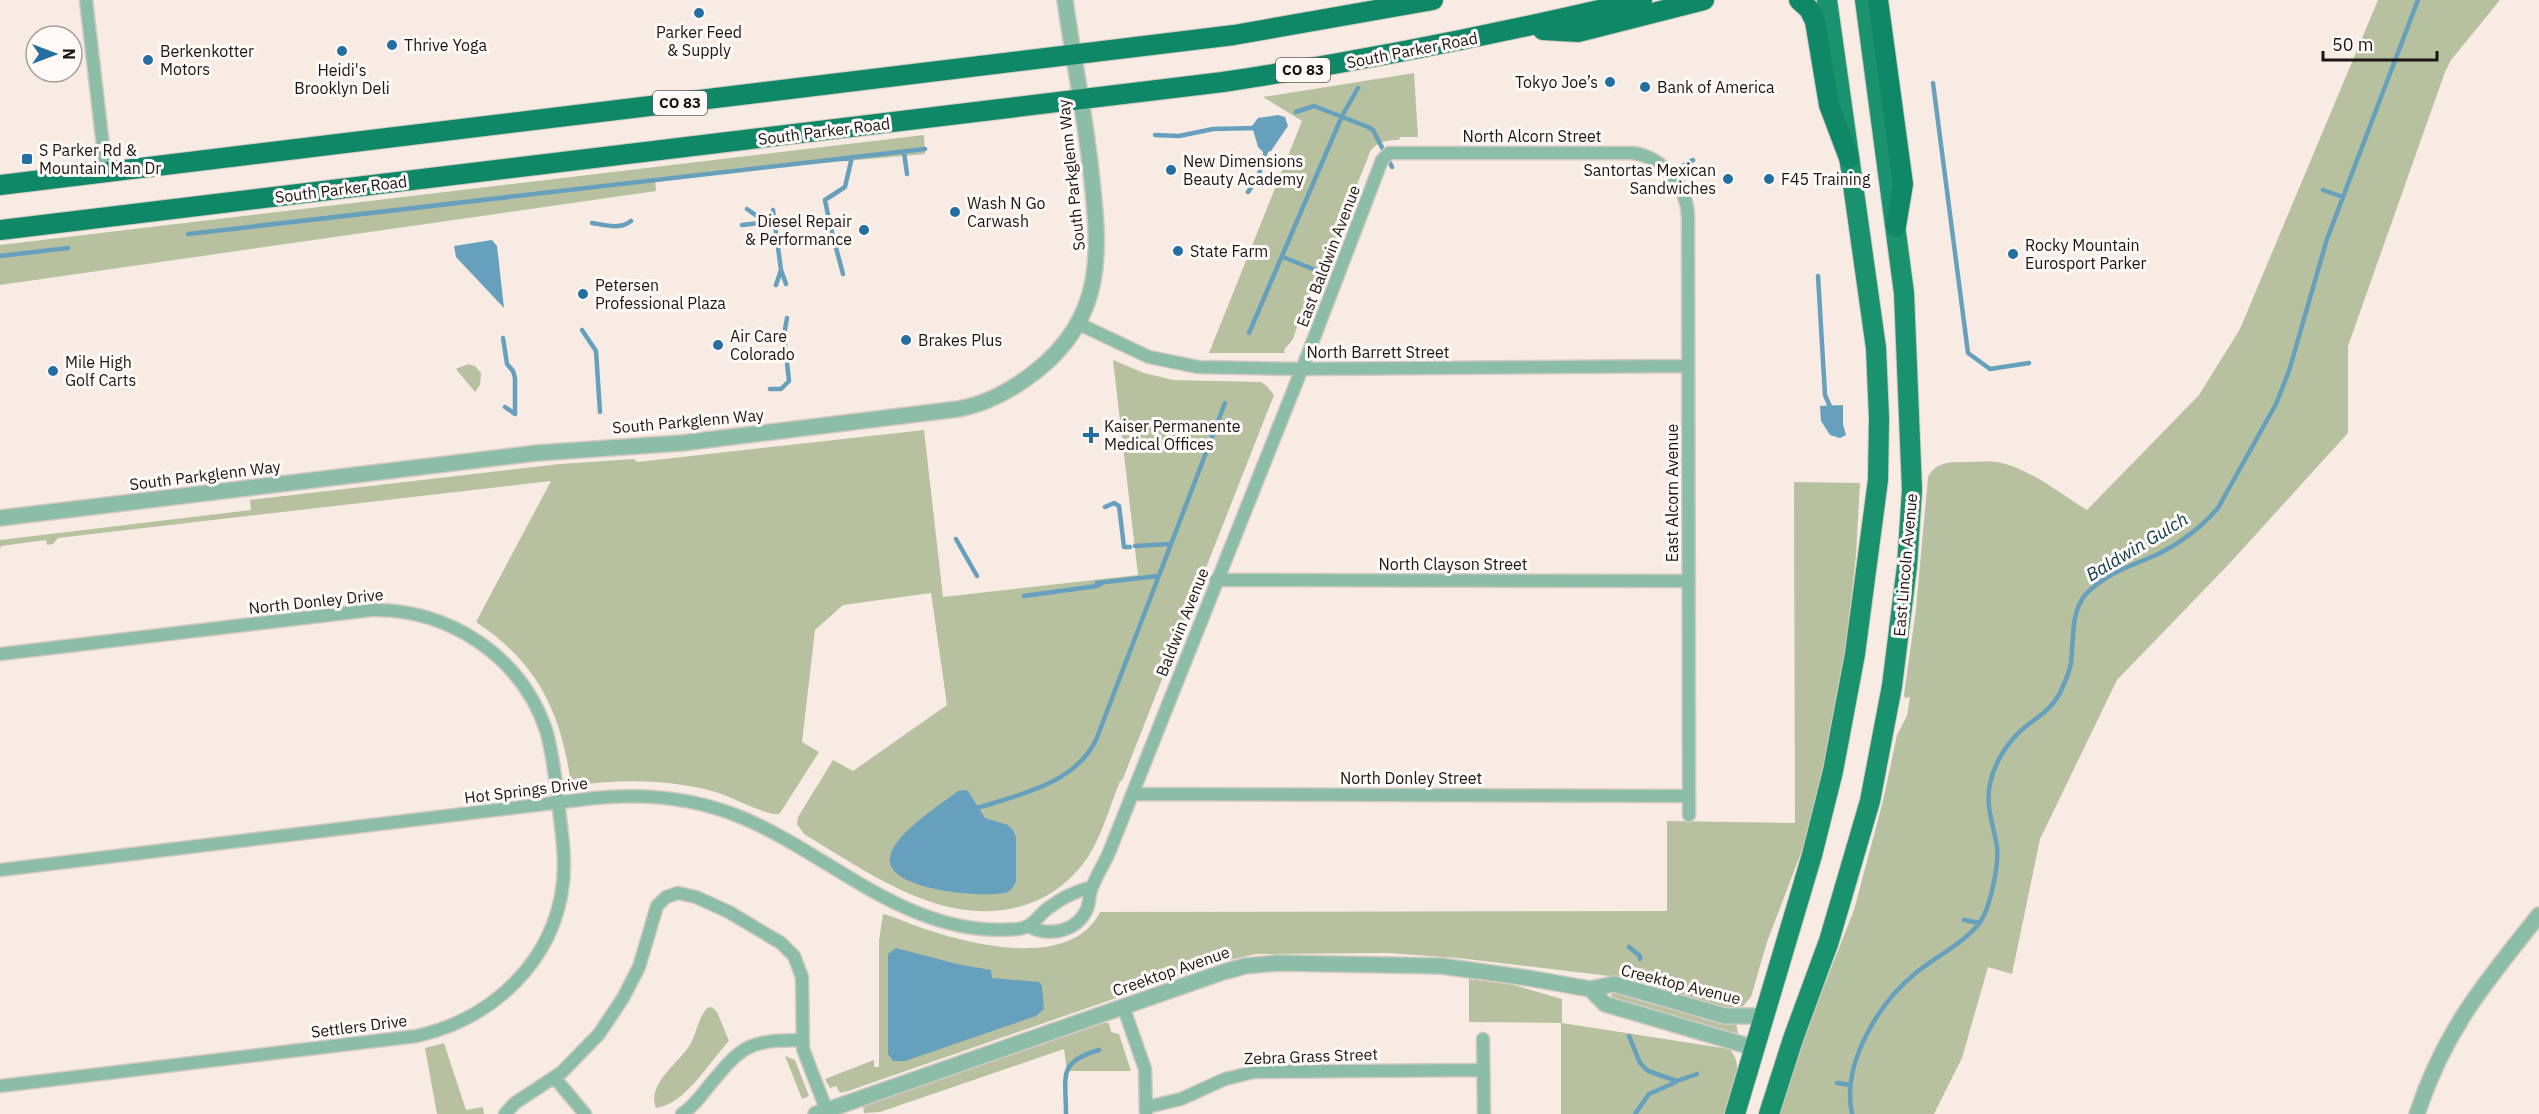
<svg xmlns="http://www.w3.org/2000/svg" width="2539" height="1114" font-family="'IBM Plex Sans',sans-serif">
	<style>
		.green { fill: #b8c19f }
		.water { fill: #66a0bd }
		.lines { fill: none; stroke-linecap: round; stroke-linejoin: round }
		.stream { stroke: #66a0bd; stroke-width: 4.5 }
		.minor-casing { stroke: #d4c9c3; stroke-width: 15 }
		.tertiary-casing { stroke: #d4c9c3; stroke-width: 18 }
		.primary-casing { stroke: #d4c9c3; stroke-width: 22 }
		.trunk-casing { stroke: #d4c9c3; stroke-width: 22 }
		.minor { stroke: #8bbda8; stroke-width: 12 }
		.tertiary { stroke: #8bbda8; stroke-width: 15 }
		.primary { stroke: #1a926e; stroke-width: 20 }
		.trunk { stroke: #0e8866; stroke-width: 20 }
		.poi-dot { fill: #246fa2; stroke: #fffaf7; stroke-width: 2 }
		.labels { text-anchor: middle; stroke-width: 6; stroke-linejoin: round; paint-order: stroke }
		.shield { fill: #fffaf7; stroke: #5f5b59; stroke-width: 1.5 }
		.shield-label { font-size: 15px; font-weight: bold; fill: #1b1715 }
		.poi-label { font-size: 16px; fill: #1b1715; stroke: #fffaf7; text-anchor: start }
		.street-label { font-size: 16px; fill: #1b1715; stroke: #fffaf7 }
		.water-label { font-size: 18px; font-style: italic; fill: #053a4e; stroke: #fffaf7 }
	</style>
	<rect width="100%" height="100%" fill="#f7ebe4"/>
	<path class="green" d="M2378,0H2500L2451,60L2445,72L2348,346V433L2229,564L2117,680L2040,839L2012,974L1988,967L1962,1058L1934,1114H1778L1806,1032L1854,910L1883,801L1897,735L1907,716L1910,697L1905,698L1904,695L1916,609L1928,477C1936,462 1949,462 1964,462C1975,462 1986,461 1997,462C2032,469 2058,493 2087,510L2199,395L2240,329Z
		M1414,73L1418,137H1400L1399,140C1387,140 1377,141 1370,152L1302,325L1298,324L1293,339L1284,350L1285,353H1209L1302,121L1263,97Z
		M924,135L925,154L655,178L656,191L0,285V245Z
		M1113,360L1144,373L1173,380L1261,382L1267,386L1274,395L1122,781H1120C1110,806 1102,835 1088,857C1073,879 1052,896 1028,904C948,932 869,873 804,834L797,824L798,817L833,760L853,771L947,705L931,593L843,605L815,630L802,742L819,752L782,810L779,814H773C752,809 733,797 712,791C669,780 624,779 580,785L574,783L570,778C560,709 535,661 476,622L551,481L58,538L53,544L47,545L46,540L1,546L0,549V540L251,510L250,500L267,498L560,464L634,459L637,462L924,430L943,597L1138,575Z
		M468,364L475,366L481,373L480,385L475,392L456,369Z
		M1794,482L1860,483L1856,555L1847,638L1827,752L1804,845L1767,942L1751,997L1743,1006L1728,1009L1609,976L1458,958L1387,953L1256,954L1220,962L848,1091L840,1093L836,1086L830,1088L825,1079L874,1060V1067H879V941L883,914C896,917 909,924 922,928C972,945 1071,970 1100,912L1667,911V821L1795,823Z
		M1469,979L1514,985L1562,999V1023L1729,1049C1747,1065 1730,1095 1724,1114H1561V1023L1469,1022Z
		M1613,991L1724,1023H1736L1738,1033L1736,1035L1614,1000L1611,995Z
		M707,1008L712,1007L717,1012L729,1041C709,1062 686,1104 656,1108C646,1083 680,1063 691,1043C697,1031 698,1019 707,1008Z
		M1104,1023H1109L1111,1032L1119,1034L1131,1071H1067L1064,1049L880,1112L864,1113L863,1106Z
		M444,1043L466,1110L483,1107L484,1114H437L425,1048Z
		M785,1056L795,1060L809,1096L802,1099Z"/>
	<path class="water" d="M1278,115L1285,117L1288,126L1271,151L1264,153L1258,147L1252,126L1258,118Z
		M492,240L497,246L504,308L456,257L454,246Z
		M1843,405V424L1846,435L1840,438L1830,435L1821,421L1820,406Z
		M964,790L968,791L985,818L1008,825L1013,830L1016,837V881C1014,886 1011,892 1004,893C982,898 885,890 890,858C893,834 939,806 958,791Z
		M896,948L957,964L991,970L992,978L1039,982L1042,986L1044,1009L1036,1016L905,1061H893L888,1054V954Z"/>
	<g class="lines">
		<path class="stream" d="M1933,83L1968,353L1990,369L2029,363
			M1296,112L1314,106L1368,127L1373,130L1392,167
			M1155,135L1179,136L1213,129L1257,128
			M904,152L907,174
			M1683,166L1693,160
			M1663,183L1681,168
			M2323,190L2343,197
			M1248,192L1258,177L1267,148
			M747,209L767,223
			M773,210L781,270L786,284
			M592,223C605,225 620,230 631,221
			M742,225L776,221
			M188,234L925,149
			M0,256L68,248
			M1283,257L1323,273
			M843,274L830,225L825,200L845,187L852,157
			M1818,276L1825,395L1831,409
			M776,285L781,270
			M582,330L596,351L600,412
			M1249,333L1342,116L1358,88
			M503,338L507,364L513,371L515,378V414
			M770,389H781L789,381L784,335L787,318
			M505,407L515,414
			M1105,507L1114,503L1119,506L1124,547H1130
			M956,539L977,576
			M1135,546L1170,544
			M1097,583L1158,576
			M1024,596L1097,586L1105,582
			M974,809C1017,795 1074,785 1096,740L1225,403
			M1964,920L1980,923
			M1629,947L1640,956V959
			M1629,1036L1640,1063L1648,1071L1677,1081L1697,1074
			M1837,1083L1850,1085
			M1066,1114C1066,1076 1057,1062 1099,1050
			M1635,1114L1649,1094L1676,1082
			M1852,1114C1841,1064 1879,1002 1917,972C1935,957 1973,938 1983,917C1991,902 1999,864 1997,847C1994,826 1985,806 1990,784C1994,763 2008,741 2025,727C2039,716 2051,710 2060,693C2064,684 2069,674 2071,663C2074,641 2070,612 2086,594C2103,576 2127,567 2149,558C2174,548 2200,529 2218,508L2276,404L2289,371L2327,239L2418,0"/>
		<defs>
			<path id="minor" d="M86,0L106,172
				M1077,323L1149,357L1198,367L1301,369L1688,366
				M1216,580L1689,581
				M0,654L371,610C448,608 521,656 546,730C553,753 555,777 558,801C561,828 566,855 563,883C554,962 492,1019 417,1036L0,1086
				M1132,794L1689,796
				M0,870L595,798C646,793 696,798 743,818C835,857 909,939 1018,929C1033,927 1036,918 1047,909C1060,899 1075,891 1092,887
				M1030,927C1051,937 1077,931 1087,909C1090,901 1089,892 1093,885C1097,875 1103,865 1108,855L1309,351L1382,160L1389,153H1633C1663,157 1687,187 1688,216L1689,815
				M1123,1006L1145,1069L1146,1114
				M1483,1039L1484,1114
				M555,1078L585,1114
				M1147,1107L1181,1099L1225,1079L1254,1072L1483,1070
				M505,1114L515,1103L562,1072L599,1034L623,998L639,967L657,906L666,897L678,893L696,897L729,912L781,943L794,956L802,977L803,1049L828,1114
				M682,1114C693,1107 700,1097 708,1087C742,1046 747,1040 802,1040"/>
			<path id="tertiary" d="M0,518L537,453L682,443L958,409C988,404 1012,390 1035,372C1106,317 1100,251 1091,172C1085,114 1073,58 1065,0
				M1590,989L1605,1004L1755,1048
				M816,1114L1223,972L1245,966L1277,963L1441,966L1528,978L1590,989L1614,984L1725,1016H1764
				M2417,1114C2445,1029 2485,983 2539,915"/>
			<path id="primary" d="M1735,1114L1812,855L1833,771L1855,654L1878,480L1879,418L1876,348L1827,0
				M1769,1114L1793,1039L1829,941L1870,801L1892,686L1907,566L1912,490L1904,293L1865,0"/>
			<path id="trunk" d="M1799,0L1809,9L1815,21L1829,105L1849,158
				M1878,0L1903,184L1896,226
				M1543,30L1578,32L1704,0
				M0,185L1234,35L1433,0
				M0,230L1223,82C1364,61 1503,33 1642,0"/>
		</defs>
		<use href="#minor" class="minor-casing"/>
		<use href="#tertiary" class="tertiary-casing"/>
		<use href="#primary" class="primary-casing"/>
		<use href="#trunk" class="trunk-casing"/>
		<use href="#minor" class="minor"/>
		<use href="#tertiary" class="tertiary"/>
		<use href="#primary" class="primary"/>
		<use href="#trunk" class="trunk"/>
	</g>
	<g class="poi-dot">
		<circle cx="699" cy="13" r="6"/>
		<circle cx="392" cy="45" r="6"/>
		<circle cx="342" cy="51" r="6"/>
		<circle cx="148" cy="60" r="6"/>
		<circle cx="1610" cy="82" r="6"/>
		<circle cx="1645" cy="87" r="6"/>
		<rect x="21" y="153" width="12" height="12" rx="3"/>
		<circle cx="1171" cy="170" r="6"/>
		<circle cx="1728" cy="179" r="6"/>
		<circle cx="1769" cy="179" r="6"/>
		<circle cx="955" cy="212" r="6"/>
		<circle cx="864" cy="230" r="6"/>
		<circle cx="1178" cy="251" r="6"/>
		<circle cx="2013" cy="254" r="6"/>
		<circle cx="583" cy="294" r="6"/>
		<circle cx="906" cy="340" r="6"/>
		<circle cx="718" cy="345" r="6"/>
		<circle cx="53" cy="371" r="6"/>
		<path d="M1088 426h6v6h6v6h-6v6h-6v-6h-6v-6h6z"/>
	</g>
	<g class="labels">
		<g class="shield">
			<rect x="1276" y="58" width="54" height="24" rx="4.5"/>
			<rect x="653" y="91" width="54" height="24" rx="4.5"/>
		</g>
		<g class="shield-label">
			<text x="1303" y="75">CO 83</text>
			<text x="680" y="108">CO 83</text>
		</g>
		<g class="poi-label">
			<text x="699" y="38" text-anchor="middle">Parker Feed<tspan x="699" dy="18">&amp; Supply</tspan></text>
			<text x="404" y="51">Thrive Yoga</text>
			<text x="160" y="57">Berkenkotter<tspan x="160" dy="18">Motors</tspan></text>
			<text x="342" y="76" text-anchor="middle">Heidi's<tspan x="342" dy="18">Brooklyn Deli</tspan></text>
			<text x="1598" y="88" text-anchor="end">Tokyo Joe’s</text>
			<text x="1657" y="93">Bank of America</text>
			<text x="39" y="156">S Parker Rd &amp;<tspan x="39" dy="18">Mountain Man Dr</tspan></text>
			<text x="1183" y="167">New Dimensions<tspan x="1183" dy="18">Beauty Academy</tspan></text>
			<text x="1716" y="176" text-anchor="end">Santortas Mexican<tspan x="1716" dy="18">Sandwiches</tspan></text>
			<text x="1781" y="185">F45 Training</text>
			<text x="967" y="209">Wash N Go<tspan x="967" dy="18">Carwash</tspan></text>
			<text x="852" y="227" text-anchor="end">Diesel Repair<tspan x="852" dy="18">&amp; Performance</tspan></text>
			<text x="2025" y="251">Rocky Mountain<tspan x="2025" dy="18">Eurosport Parker</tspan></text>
			<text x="1190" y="257">State Farm</text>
			<text x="595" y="291">Petersen<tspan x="595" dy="18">Professional Plaza</tspan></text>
			<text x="730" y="342">Air Care<tspan x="730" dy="18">Colorado</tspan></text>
			<text x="918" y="346">Brakes Plus</text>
			<text x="65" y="368">Mile High<tspan x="65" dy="18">Golf Carts</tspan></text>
			<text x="1104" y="432">Kaiser Permanente<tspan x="1104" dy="18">Medical Offices</tspan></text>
		</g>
		<g class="street-label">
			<text transform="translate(1412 50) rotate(-11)" y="6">South Parker Road</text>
			<text transform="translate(824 131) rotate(-7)" y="6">South Parker Road</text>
			<text x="1532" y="142">North Alcorn Street</text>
			<text transform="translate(1071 175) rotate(-96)" y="6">South Parkglenn Way</text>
			<text transform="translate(341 189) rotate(-7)" y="6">South Parker Road</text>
			<text transform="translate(1328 256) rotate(-69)" y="6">East Baldwin Avenue</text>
			<text x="1378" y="358">North Barrett Street</text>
			<text transform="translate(688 421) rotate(-5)" y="6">South Parkglenn Way</text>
			<text transform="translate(205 475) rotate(-7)" y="6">South Parkglenn Way</text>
			<text transform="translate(1672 493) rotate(-90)" y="6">East Alcorn Avenue</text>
			<text x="1453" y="570">North Clayson Street</text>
			<text transform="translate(1905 565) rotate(-85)" y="6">East Lincoln Avenue</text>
			<text transform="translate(316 601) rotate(-6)" y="6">North Donley Drive</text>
			<text transform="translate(1182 622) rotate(-68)" y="6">Baldwin Avenue</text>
			<text x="1411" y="784">North Donley Street</text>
			<text transform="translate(526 790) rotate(-7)" y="6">Hot Springs Drive</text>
			<text transform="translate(1171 971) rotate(-19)" y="6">Creektop Avenue</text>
			<text transform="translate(1681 984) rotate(14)" y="6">Creektop Avenue</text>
			<text transform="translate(359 1026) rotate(-7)" y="6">Settlers Drive</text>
			<text transform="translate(1311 1056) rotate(-2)" y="6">Zebra Grass Street</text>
		</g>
		<g class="water-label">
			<text transform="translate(2137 547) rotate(-31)" y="6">Baldwin Gulch</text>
		</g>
	</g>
	<g transform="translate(54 54) rotate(90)"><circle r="28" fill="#fffaf7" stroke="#a49f9d" stroke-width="1.5"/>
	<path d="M0-4.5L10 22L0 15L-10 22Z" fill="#246fa2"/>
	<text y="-9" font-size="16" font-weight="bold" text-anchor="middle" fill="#1b1715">N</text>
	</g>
	<path d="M2323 51v9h114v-9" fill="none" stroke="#1b1715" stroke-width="3"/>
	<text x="2332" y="51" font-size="18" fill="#1b1715" stroke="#fffaf7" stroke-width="4.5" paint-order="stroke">50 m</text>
</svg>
